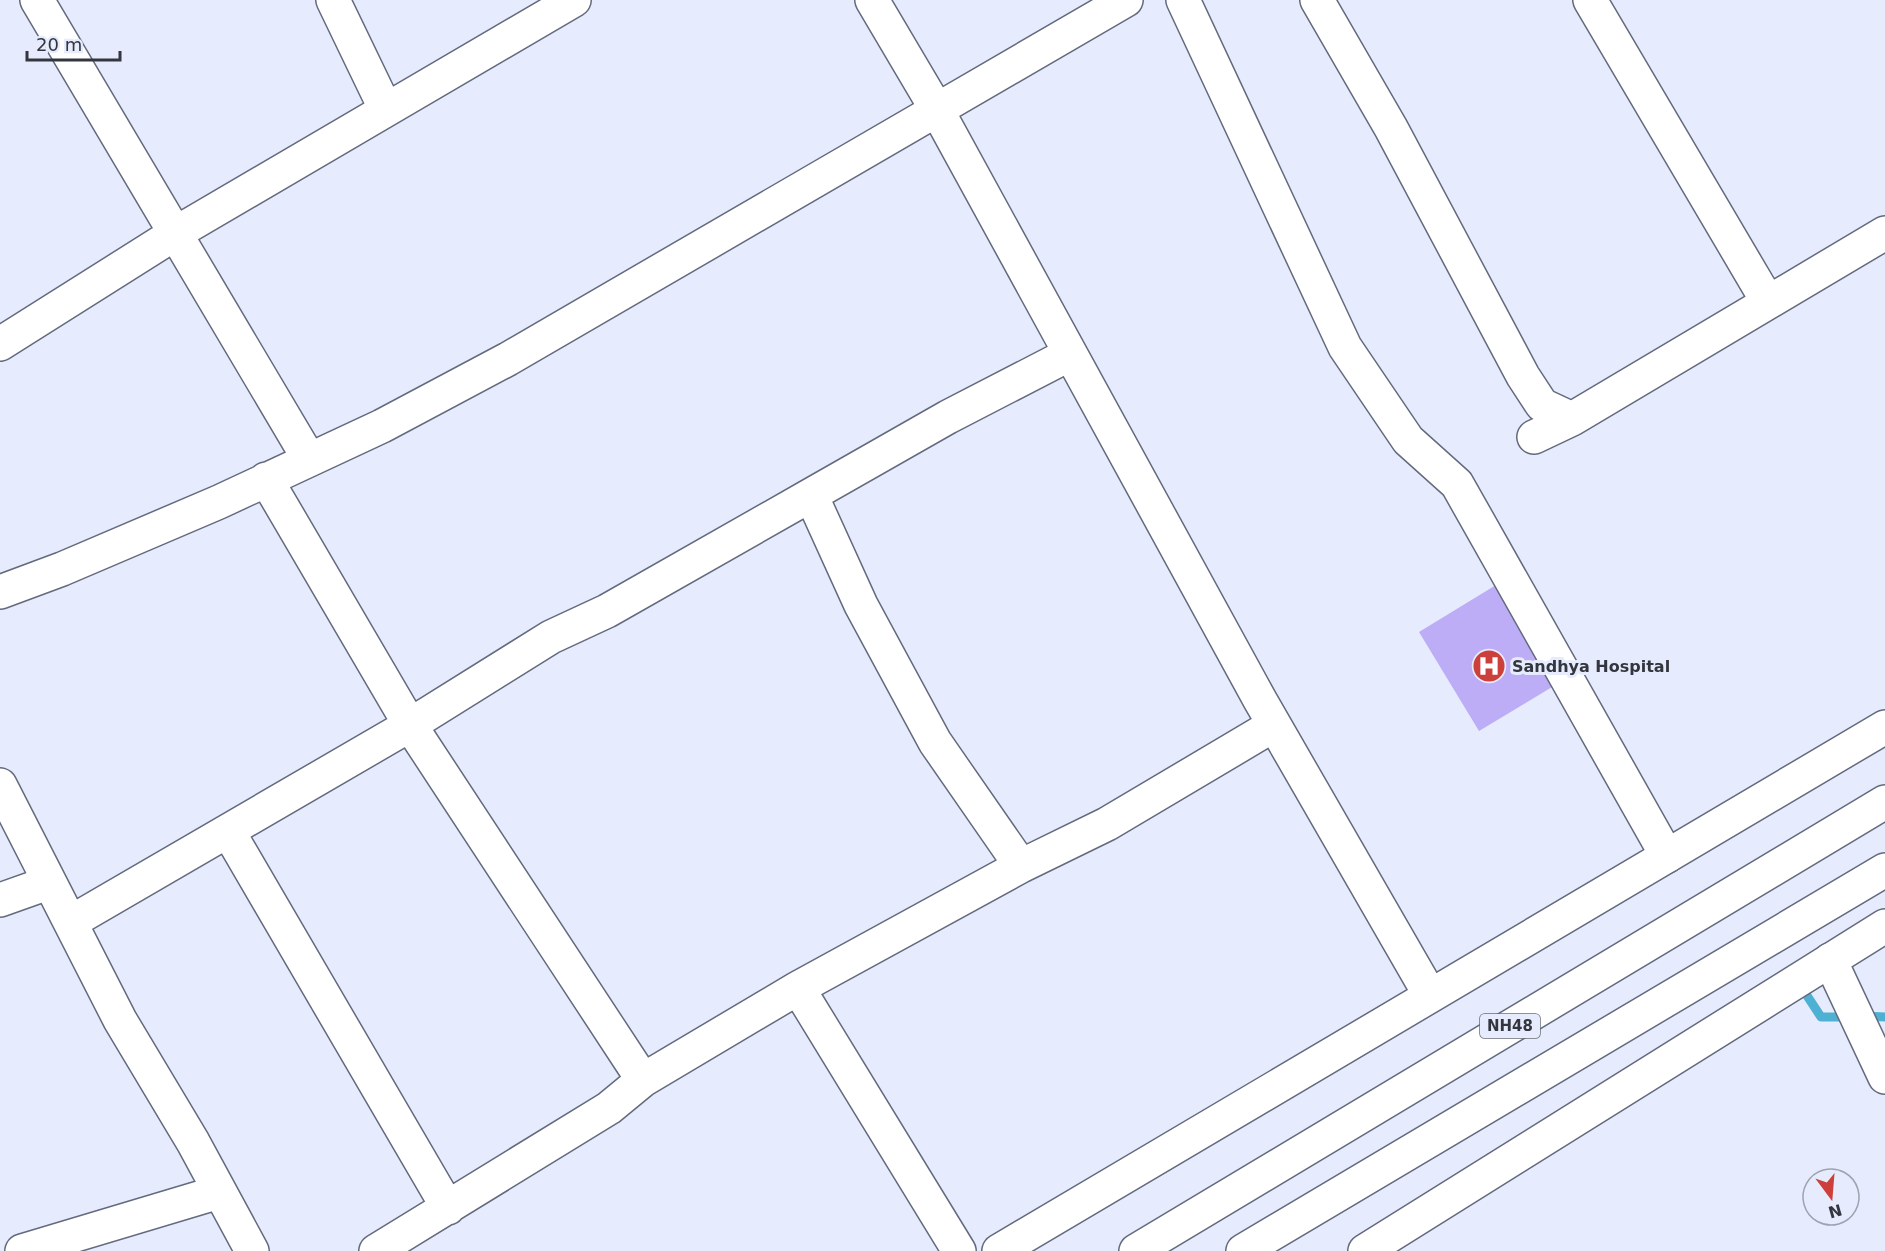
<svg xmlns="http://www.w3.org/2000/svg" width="1885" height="1251" font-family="'DejaVu Sans',sans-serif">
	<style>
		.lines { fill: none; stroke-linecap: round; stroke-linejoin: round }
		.stream { stroke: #4eb1d4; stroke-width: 9 }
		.building { fill: #bdacf6 }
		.minor-casing { stroke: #646a7d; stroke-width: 36 }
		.major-casing { stroke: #646a7d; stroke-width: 36 }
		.highway-casing { stroke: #646a7d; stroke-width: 36 }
		.minor { stroke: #fff; stroke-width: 33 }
		.major { stroke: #fff; stroke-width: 33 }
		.highway { stroke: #fff; stroke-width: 33 }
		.labels { text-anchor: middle; stroke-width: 6; stroke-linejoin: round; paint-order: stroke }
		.shield { fill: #e6ecfd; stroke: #696d77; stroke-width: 1.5 }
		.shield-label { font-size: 15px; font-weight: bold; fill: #33363e }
		.poi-label { font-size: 16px; font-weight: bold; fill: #33363e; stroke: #e6ecfd; text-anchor: start }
	</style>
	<rect width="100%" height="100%" fill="#e6ecfd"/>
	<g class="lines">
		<path class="stream" d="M1802,988L1821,1017H1849
			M1864,1016L1885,1017"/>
	</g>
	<path class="building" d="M1496,585L1557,684L1479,731L1419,632Z"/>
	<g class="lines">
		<defs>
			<path id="minor" d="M37,0L309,459
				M333,0L386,110L574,0
				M872,0L937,110L1260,700L1430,995
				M1183,0L1345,347L1408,440L1457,484L1667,856
				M1317,0L1391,128L1523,376L1542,405L1572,419L1534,437
				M1590,0L1768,302
				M0,344L176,233L386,110
				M1572,419L1885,233
				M266,479L410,725L551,637L607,611L811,495L861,605L935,742L1021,866
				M811,495L948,417L1070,354
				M0,592L62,569L219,502L382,426L508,359L1126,0
				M0,785L120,1020L193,1142L252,1251
				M228,831L448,1208
				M0,900L48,883
				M71,922L410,725L643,1080
				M1830,960L1885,1077
				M798,988L959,1251
				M22,1251L219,1192
				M376,1251L609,1108L643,1080L798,988L1021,866L1107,824L1274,725"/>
			<path id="major" d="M999,1251L1885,727
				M1365,1251L1885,926"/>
			<path id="highway" d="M1136,1251L1885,802
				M1243,1251L1885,870"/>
		</defs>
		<use href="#minor" class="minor-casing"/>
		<use href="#major" class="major-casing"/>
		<use href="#highway" class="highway-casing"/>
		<use href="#minor" class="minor"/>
		<use href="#major" class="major"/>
		<use href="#highway" class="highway"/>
	</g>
	<defs>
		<symbol id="hospital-disc" viewBox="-11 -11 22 22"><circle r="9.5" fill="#cd3f3a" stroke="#e6ecfd"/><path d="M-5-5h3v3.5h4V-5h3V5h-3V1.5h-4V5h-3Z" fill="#fff"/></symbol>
	</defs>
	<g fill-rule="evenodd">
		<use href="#hospital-disc" x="1470" y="647" width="38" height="38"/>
	</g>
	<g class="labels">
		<rect class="shield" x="1480" y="1014" width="60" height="24" rx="4.5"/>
		<g class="shield-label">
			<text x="1510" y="1031">NH48</text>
		</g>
		<g class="poi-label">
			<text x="1512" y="672">Sandhya Hospital</text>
		</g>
	</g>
	<g transform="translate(1831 1197) rotate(164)"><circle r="28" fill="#e6ecfd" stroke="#9ea3b1" stroke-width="1.5"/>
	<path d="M0-4.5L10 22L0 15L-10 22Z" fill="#cd3f3a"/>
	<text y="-9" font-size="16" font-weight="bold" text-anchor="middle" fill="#33363e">N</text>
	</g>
	<path d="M27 51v9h93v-9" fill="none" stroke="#33363e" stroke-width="3"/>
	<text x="36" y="51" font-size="18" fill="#33363e" stroke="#e6ecfd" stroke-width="4.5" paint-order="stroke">20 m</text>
</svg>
